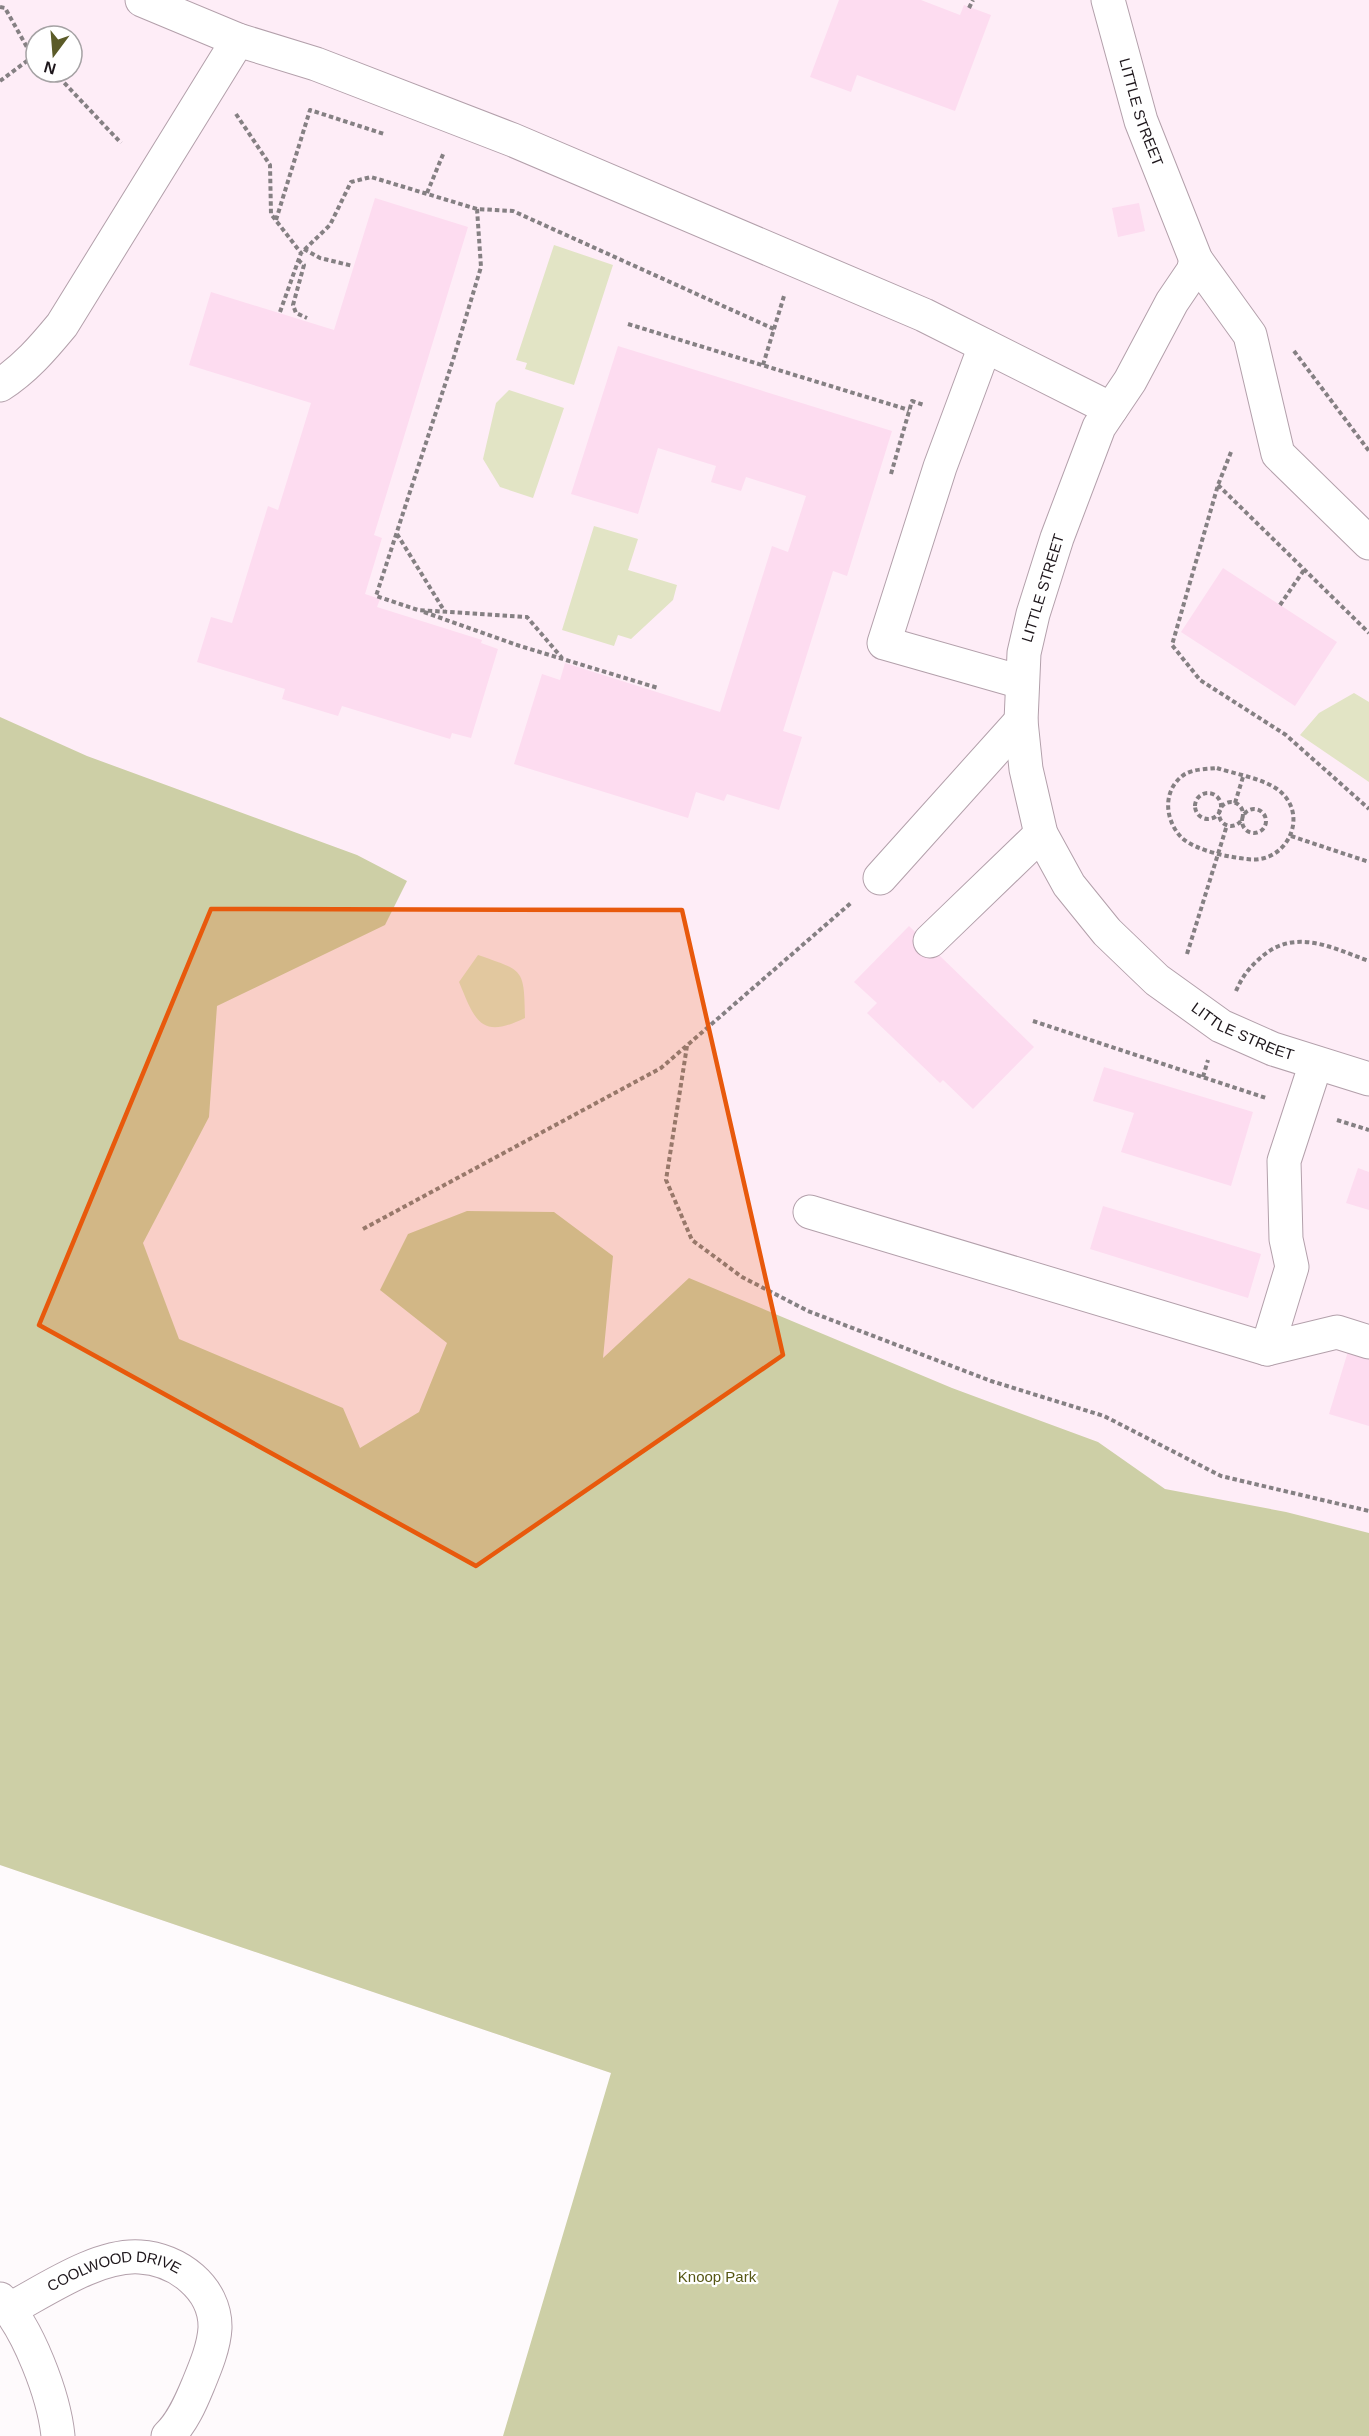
<svg xmlns="http://www.w3.org/2000/svg" width="1369" height="2436" font-family="Helvetica,sans-serif">
	<style>
		.built { fill: #feedf7; fill-rule: evenodd }
		.green { fill: #e2e4c5 }
		.forest { fill: #cdcfa6 }
		.building { fill: #fddcf0 }
		.lines { fill: none; stroke-linecap: round; stroke-linejoin: round }
		.minor-casing { stroke: #b3a0ab; stroke-width: 35 }
		.path { stroke: #858083; stroke-width: 4; stroke-dasharray: 4.5 3; stroke-linecap: butt }
		.minor { stroke: #fff; stroke-width: 33 }
		.marked { fill: #e8590c; fill-opacity: 0.2; stroke: #e8590c; stroke-width: 4.5; stroke-linejoin: round }
		.labels { text-anchor: middle; stroke-width: 4.5; stroke-linejoin: round; paint-order: stroke }
		.street-label { font-size: 15px; fill: #1d161b; stroke: #fff }
		.park-label { font-size: 15px; fill: #565715; stroke: #fff }
	</style>
	<rect width="100%" height="100%" fill="#fefafc"/>
	<path class="built" d="M0,0H1369V2331L0,1865ZM36,36H72V72H36Z"/>
	<path class="green" d="M554,245L613,265L574,385L525,369L527,363L516,360Z
		M509,390L564,408L533,498L500,487L483,459L496,403Z
		M594,526L638,539L628,570L677,585L673,600L631,639L618,635L614,646L562,630Z
		M1354,693L1369,702V782L1300,735L1319,713Z
		M478,955C524,971 524,968 525,1018C480,1040 475,1020 459,982Z"/>
	<path class="forest" d="M0,717L87,756L357,855L407,881L385,925L217,1006L209,1117L143,1243L179,1339L343,1408L360,1448L419,1412L447,1343L380,1290L408,1234L467,1211L554,1212L613,1256L603,1358L689,1278L952,1388L1098,1442L1165,1489L1286,1512L1369,1533V2436H503L611,2073L0,1865Z"/>
	<path class="building" d="M839,0H921L960,15L964,5L991,15L955,111L857,75L851,92L810,77Z
		M375,198L468,227L374,535L382,538L365,594L380,599L377,607L482,640L481,643L498,649L471,738L452,733L450,739L342,706L338,716L282,699L285,689L197,662L211,617L232,623L268,506L278,510L311,403L189,365L211,292L334,330Z
		M1139,203L1145,231L1118,237L1112,208Z
		M618,346L892,431L847,576L833,571L783,731L802,737L779,810L727,794L724,801L696,792L688,818L514,764L542,674L560,680L565,663L720,712L772,546L788,552L806,496L746,477L741,491L711,482L716,466L658,448L638,514L571,494Z
		M1223,568L1337,642L1295,706L1181,632Z
		M909,926L1034,1047L973,1109L943,1080L940,1083L867,1013L877,1003L854,982Z
		M1104,1067L1253,1112L1231,1186L1121,1152L1134,1113L1093,1101Z
		M1358,1168L1369,1172V1210L1346,1203Z
		M1103,1206L1261,1254L1248,1298L1090,1249Z
		M1349,1348L1369,1354V1426L1329,1414Z"/>
	<g class="lines">
		<defs>
			<g id="minor">
				<path d="M142,0L238,40L316,64L513,140L924,315L1111,409"/>
				<path id="s1" d="M1108,0L1141,121L1196,260L1250,335L1278,454L1369,543"/>
				<path id="s2" d="M1196,260L1193,271L1172,302L1130,381L1099,427L1057,538L1033,614L1024,653L1021,721L1026,769L1041,834L1069,885L1107,932L1157,980L1221,1026L1273,1049L1369,1079"/>
				<path d="M985,346L940,467L884,643L1021,682"/>
				<path d="M0,385C25,369 43,348 62,325L238,40"/>
				<path d="M880,878L1021,721"/>
				<path d="M930,941L1041,834"/>
				<path d="M810,1212L1267,1349L1337,1332L1369,1342"/>
				<path d="M1267,1349L1292,1267L1286,1239L1284,1161L1316,1063"/>
				<path d="M0,2299C28,2327 54,2396 58,2436"/>
				<path id="s3" d="M10,2309C46,2290 98,2254 140,2257C177,2259 216,2288 215,2328C214,2347 205,2368 198,2385C191,2402 182,2423 168,2436"/>
			</g>
		</defs>
		<use href="#minor" class="minor-casing"/>
		<path class="path" d="M0,7L5,8L28,49L36,57
			M969,8L973,0
			M54,72L121,143
			M0,81L35,55
			M236,114L270,165L271,214L301,253
			M427,193L444,152
			M477,209L481,267L453,360L376,596L418,610L527,617L562,658
			M276,220L310,110L384,134
			M304,249L320,258L353,266
			M298,260L304,265L293,305L296,313L307,318
			M280,312L301,253L330,225L351,182L371,177L477,209L513,211L774,329
			M628,324L909,410
			M1294,351L1369,451
			M763,365L784,296
			M1231,452L1218,485L1172,645L1200,680L1286,735L1369,809
			M891,474L912,401L924,405
			M1218,485L1369,633
			M397,534L445,612
			M1280,605L1304,570
			M424,612L520,646L658,688
			M1217,768C1235,774 1261,778 1277,789C1311,813 1288,865 1247,859C1228,857 1197,851 1182,838C1164,820 1162,789 1185,774C1194,769 1207,769 1217,768Z
			M1195 806a13 13 0 1 1 26 0a13 13 0 1 1-26 0Z
			M1219 814a12 12 0 1 1 24 0a12 12 0 1 1-24 0Z
			M1235,803L1243,777
			M1242 821a12 12 0 1 1 24 0a12 12 0 1 1-24 0Z
			M1291,836L1369,862
			M1187,954L1227,825
			M1236,991C1241,979 1248,969 1257,961C1292,926 1330,947 1369,961
			M1033,1021L1266,1098
			M687,1046L666,1180L692,1240L742,1277L808,1311L991,1381L1104,1416L1221,1476L1369,1511
			M1203,1077L1208,1060
			M1337,1120L1369,1130
			M363,1229L661,1068L852,902"/>
		<use href="#minor" class="minor"/>
	</g>
	<path class="marked" d="M211,909L682,910L783,1355L476,1566L39,1325Z"/>
	<g class="labels">
		<g class="street-label">
			<text dy="5" stroke="none"><textPath href="#s1" startOffset="117">LITTLE STREET</textPath></text>
			<text transform="translate(1043 588) rotate(-73)" y="5">LITTLE STREET</text>
			<text dy="5" stroke="none"><textPath href="#s2" startOffset="904">LITTLE STREET</textPath></text>
			<text dy="5" stroke="none"><textPath href="#s3" startOffset="114">COOLWOOD DRIVE</textPath></text>
		</g>
		<g class="park-label">
			<text x="717" y="2282">Knoop Park</text>
		</g>
	</g>
	<g transform="translate(54 54) rotate(196)"><circle r="28" fill="#ffffff" stroke="#a5a2a4" stroke-width="1.5"/>
	<path d="M0-4.5L10 22L0 15L-10 22Z" fill="#5b5b28"/>
	<text y="-9" font-size="16" font-weight="bold" text-anchor="middle" fill="#1d161b">N</text>
	</g>
</svg>
